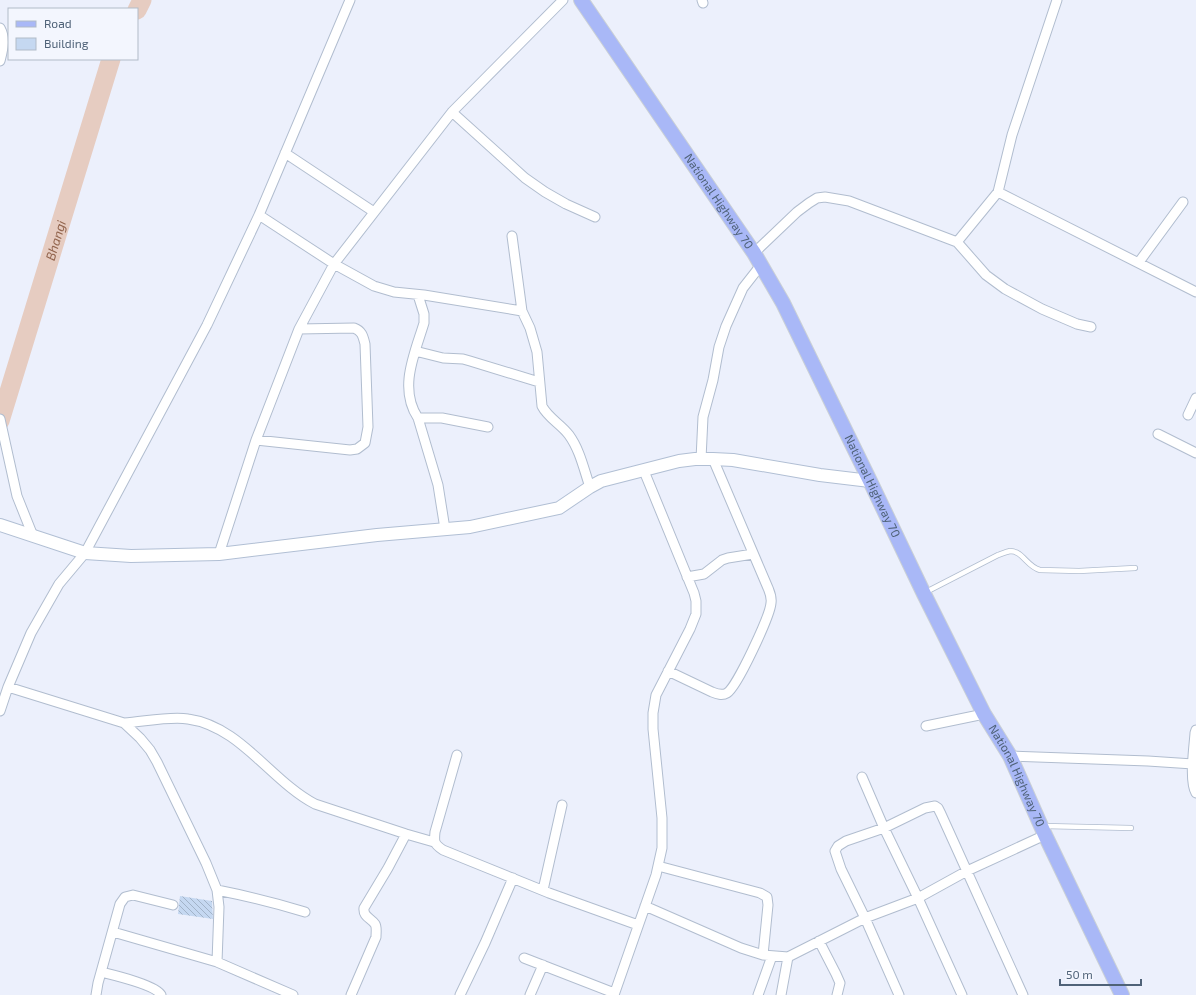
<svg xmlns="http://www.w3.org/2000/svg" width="1196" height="995" font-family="'Exo 2',sans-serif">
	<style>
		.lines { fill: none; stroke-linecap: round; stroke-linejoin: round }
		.river { stroke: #e6ccc1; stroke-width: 19 }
		.building { fill: url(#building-back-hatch) }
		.lane-casing { stroke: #b1bdcf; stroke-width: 6 }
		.street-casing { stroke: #b1bdcf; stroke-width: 11 }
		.secondary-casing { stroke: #b1bfd4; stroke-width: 14 }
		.primary-casing { stroke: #cad0d6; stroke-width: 16 }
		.lane { stroke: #fff; stroke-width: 4.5 }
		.street { stroke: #fff; stroke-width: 9 }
		.secondary { stroke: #fff; stroke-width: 12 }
		.primary { stroke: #a9b8f7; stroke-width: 14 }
		.labels { text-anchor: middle; stroke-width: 3; stroke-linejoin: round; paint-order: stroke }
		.street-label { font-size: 12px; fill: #4f6278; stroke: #f3f6fe }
		.water-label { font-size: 13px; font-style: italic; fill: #91634c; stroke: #f3f6fe }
	</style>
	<defs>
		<pattern id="building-back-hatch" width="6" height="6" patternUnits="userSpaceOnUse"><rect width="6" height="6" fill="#c5d8f1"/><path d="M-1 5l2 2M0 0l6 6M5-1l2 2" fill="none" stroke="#a2b3c8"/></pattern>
	</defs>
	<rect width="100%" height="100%" fill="#ecf0fc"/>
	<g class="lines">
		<g class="river">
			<path d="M137,10L142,0"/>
			<path id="s1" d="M0,421L111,59"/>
		</g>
	</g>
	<path class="building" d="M180,896L212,901L213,919L178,914Z"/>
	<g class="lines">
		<defs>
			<path id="lane" d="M926,592L998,555C1001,554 1006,552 1010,551C1023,551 1027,567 1040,570L1079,571L1135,568
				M1044,826L1131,828"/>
			<path id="street" d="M702,0L703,3
				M1057,0L1012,135L998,192L1196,292
				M0,28C6,39 3,49 0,61
				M452,112L525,178L545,192L566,204L595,217
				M285,153L374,212
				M998,192L957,242L986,275L1005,289L1042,309L1077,324L1091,327
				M259,215L334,264L374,286L394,292L424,295L522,311
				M512,236L522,311L530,328L537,352L542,406C548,418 561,424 569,435C580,450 584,470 590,487
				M754,253L797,212L809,203L817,198L825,197L849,201L957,242
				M1139,262L1183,202
				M415,351L443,358L463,359L470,361L539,382
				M1188,415L1196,398
				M418,418C398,388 415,353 424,323V314L418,295
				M0,419L17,496L33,536
				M1158,434L1196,453
				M256,440L350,450L357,449L365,443L368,427L365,344C363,336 362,331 354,328L299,329
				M701,459L703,417L713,380L719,347L726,326L743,288L761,265
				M445,529L438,485L418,418H442L488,427
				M219,554L256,440L299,329L334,264L452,112L563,0
				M687,577L704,574L722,560L728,558L753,554
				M668,671L712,692C717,694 722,696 727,693C737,687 770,616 771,603C772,597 770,593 768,588L713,459
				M8,687L124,723L140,738L150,750L157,762L206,863L217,890L219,907L217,962L293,995
				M0,711L8,687L31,633L59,584L85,553L207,325L259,215L350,0
				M124,723C143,722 169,716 188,719C240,726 271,781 315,804L406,834L434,842
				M926,726L984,714
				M1196,730L1195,733C1194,748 1189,781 1196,793
				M457,755L435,832C434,842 434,844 443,850L549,893L638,925
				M1010,756L1148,761L1193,764
				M862,777L884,828L918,898L962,995
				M658,866L760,893L767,897L768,905L763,955
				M217,890C247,896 276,903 305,912
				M543,890L562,805
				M645,906L741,948L763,955L788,957L781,995
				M113,932L217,962
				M819,941L836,974L840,983L837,995
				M788,957L865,918L918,898L967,871L1045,835
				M524,958L614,993
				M101,972C113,975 156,985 161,995
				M96,995L98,983L120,904L125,897L133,895L173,905
				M351,995L376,937C376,932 377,927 375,924C371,918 363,917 364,908L388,868L406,834
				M460,995L485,943L513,878
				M530,995L543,965
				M614,995L656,875L662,848V818L653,729V713L656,695L690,629L696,614V601L694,593L644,471
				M758,995L772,956
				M899,995L865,918L841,869L835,851L838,846L846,841L884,828L925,808L935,806L938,808L941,814L1023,995"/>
			<path id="secondary" d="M0,525L85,553L131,556L219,554L377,535L470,527L559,508L590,487L601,481L679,461L695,459H713L733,460L820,475L870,481"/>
			<g id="primary">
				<path id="s2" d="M581,0L754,253L783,303L870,481L924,594L984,714L1010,756L1045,835L1122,995"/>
			</g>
		</defs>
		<use href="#lane" class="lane-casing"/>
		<use href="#street" class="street-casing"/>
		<use href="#secondary" class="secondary-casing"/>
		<use href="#primary" class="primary-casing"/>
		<use href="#lane" class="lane"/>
		<use href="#street" class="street"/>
		<use href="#secondary" class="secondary"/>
		<use href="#primary" class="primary"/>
	</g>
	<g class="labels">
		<g class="street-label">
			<text dy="4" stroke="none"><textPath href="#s2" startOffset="244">National Highway 70</textPath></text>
			<text dy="4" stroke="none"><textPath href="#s2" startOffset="568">National Highway 70</textPath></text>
			<text dy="4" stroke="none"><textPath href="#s2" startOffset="892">National Highway 70</textPath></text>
		</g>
		<g class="water-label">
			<text dy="5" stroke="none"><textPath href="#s1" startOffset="189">Bhangi</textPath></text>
		</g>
	</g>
	<rect x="8" y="8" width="130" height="52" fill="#f3f6fe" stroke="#b1bbc8"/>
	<rect x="16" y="21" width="20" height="6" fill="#a9b8f7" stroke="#b1bbc8"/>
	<text x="44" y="28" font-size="12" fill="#4f6278">Road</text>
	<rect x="16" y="38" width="20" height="12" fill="#c5d8f1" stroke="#b1bbc8"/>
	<text x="44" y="48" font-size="12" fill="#4f6278">Building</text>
	<path d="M1060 979v6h81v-6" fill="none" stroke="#4f6278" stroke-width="2"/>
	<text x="1066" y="979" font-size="12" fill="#4f6278" stroke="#f3f6fe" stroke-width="3" paint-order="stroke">50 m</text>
</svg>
